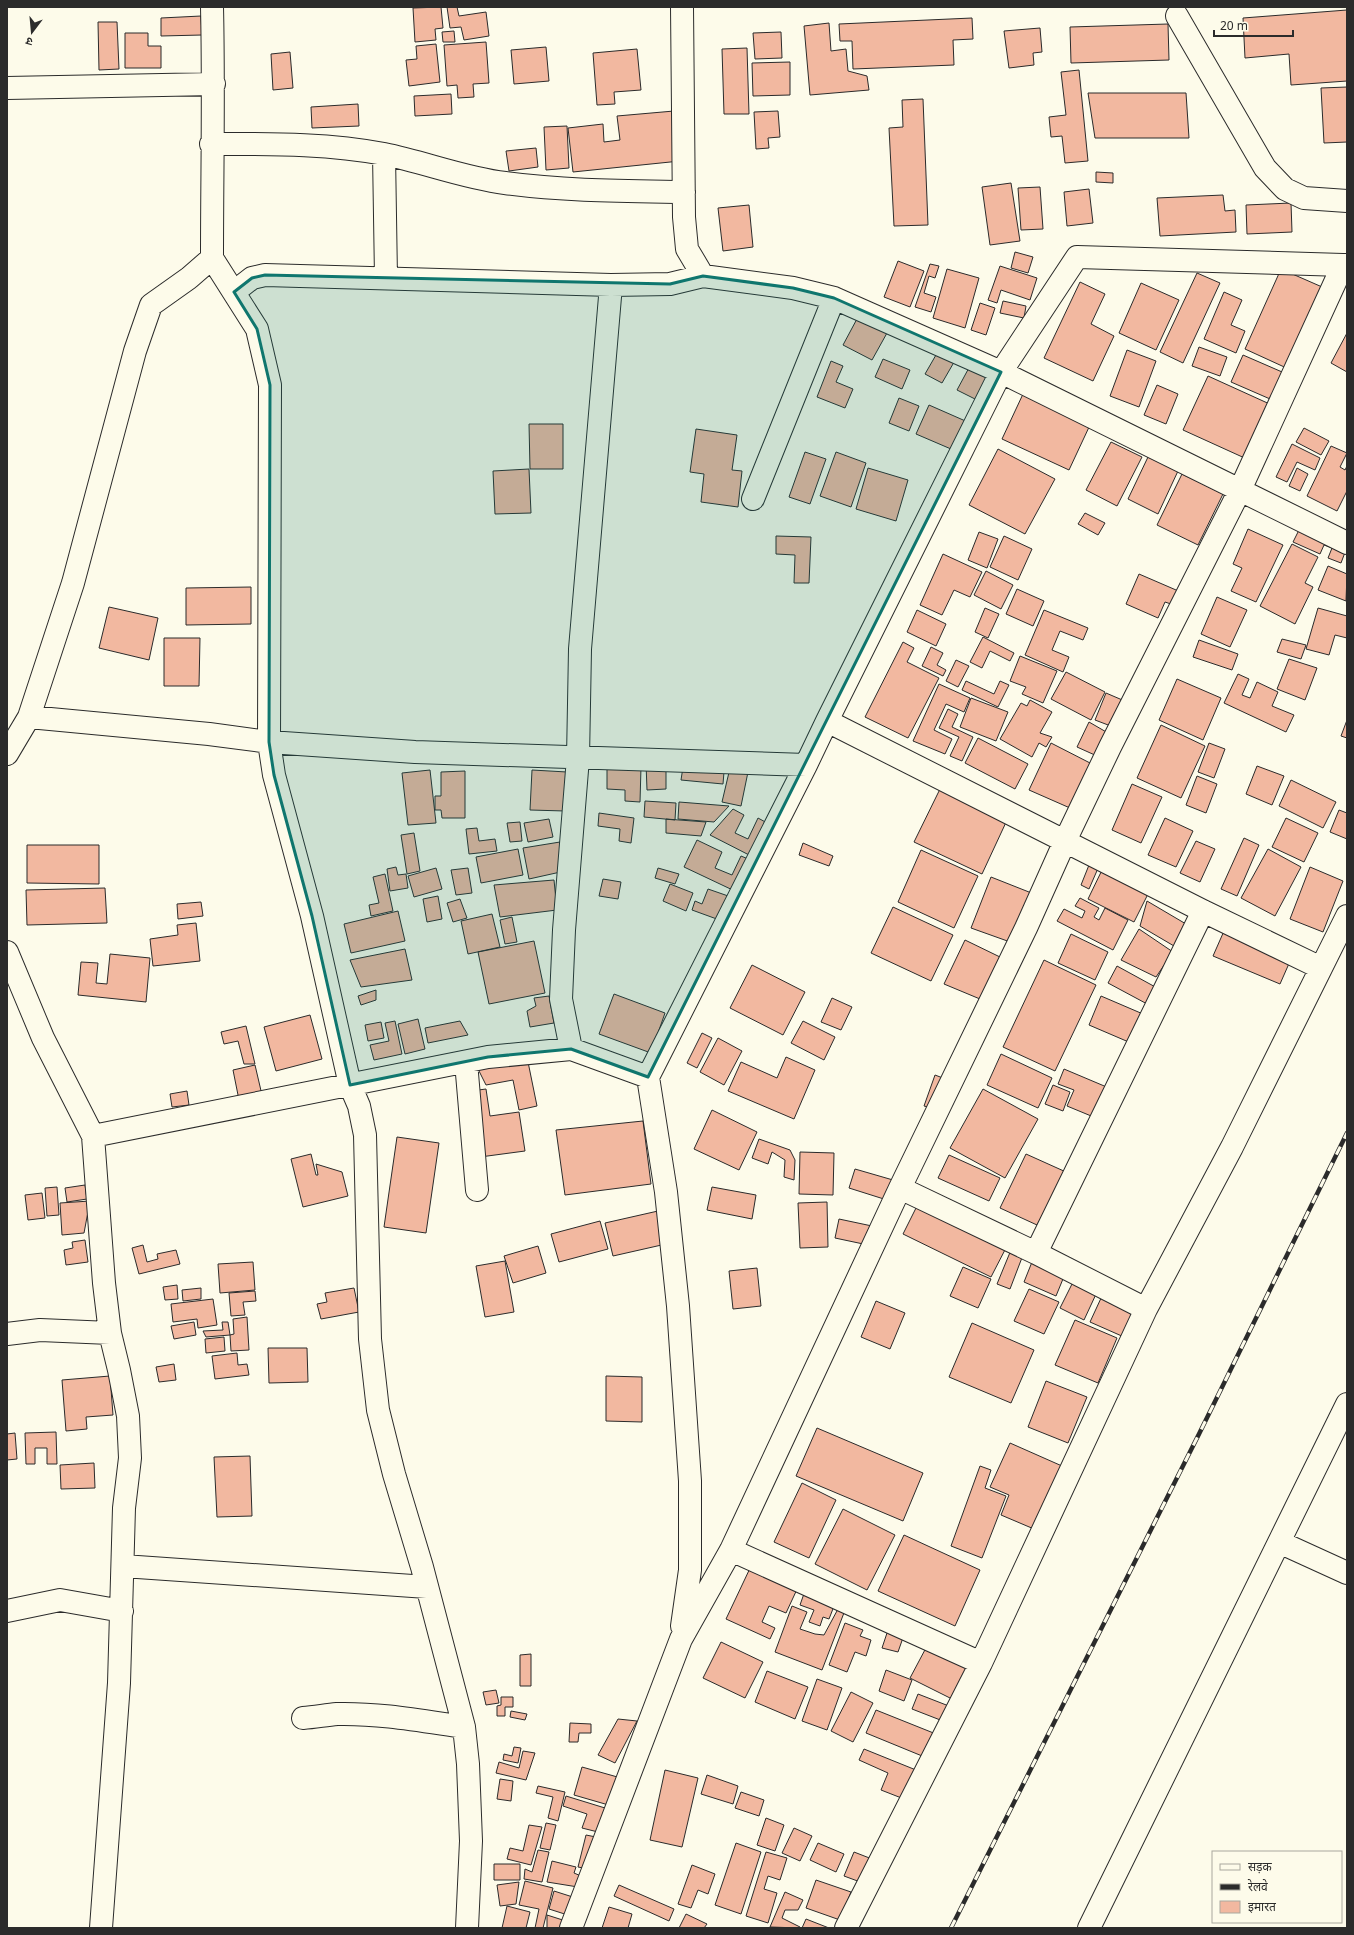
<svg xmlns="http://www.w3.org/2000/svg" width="1354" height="1935" font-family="'Noto Sans','Noto Sans Devanagari',sans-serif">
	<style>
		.building { fill: #f2b8a0; stroke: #2b2b2b }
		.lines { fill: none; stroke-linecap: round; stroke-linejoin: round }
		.minor-casing { stroke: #2b2b2b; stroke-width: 24 }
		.minor { stroke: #fdfbea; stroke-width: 22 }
		.rail-casing { stroke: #2b2b2b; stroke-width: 4.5 }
		.rail { stroke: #fdfbea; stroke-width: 3; stroke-dasharray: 9; stroke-linecap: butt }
		.marked { fill: #0f766e; fill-opacity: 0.2; stroke: #0f766e; stroke-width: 3; stroke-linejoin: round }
	</style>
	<rect width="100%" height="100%" fill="#fdfbea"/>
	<path class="building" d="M441,7L443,28L435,29L436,40L415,42L413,8Z
		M447,7H457L459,16L486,12L489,36L464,40L461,27L450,28Z
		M1347,10V81L1291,85L1289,54L1245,58L1243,18Z
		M201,16L202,35L161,36V18Z
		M972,18L973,39L953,40L954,65L853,69L852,41H840L839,24Z
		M98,22H117L119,69L99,70Z
		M829,23L831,51L846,49L848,71L867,76L869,90L810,95L804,26Z
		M1168,24L1169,60L1071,63L1070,27Z
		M1040,28L1042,52L1033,53L1034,65L1009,68L1004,31Z
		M454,31L455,42H443L442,32Z
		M781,32L782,58L755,59L753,33Z
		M125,33H148V46H161V68H125Z
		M486,42L489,83L473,84L474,97L458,98L457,85L447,86L444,45Z
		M436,44L440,82L409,86L406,60L417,59L416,46Z
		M546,47L549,81L514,84L511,50Z
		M747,48L749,114H724L722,49Z
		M637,49L641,90L614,92L615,104L597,105L593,53Z
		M290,52L293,88L273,90L271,54Z
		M790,62V95L753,96L752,63Z
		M1079,70L1088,161L1065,163L1062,136L1051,137L1049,117L1066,115L1061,72Z
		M1347,87V142L1324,143L1321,88Z
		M1088,93H1186L1189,138H1095Z
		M451,94L452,114L415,116L414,96Z
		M923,99L928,225L894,226L889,128L903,127L902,100Z
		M358,104L359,126L312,128L311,107Z
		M674,111L680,161L573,172L568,128L603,124L604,142L620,140L617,116Z
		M778,111L780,137L768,138L769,148L756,149L754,112Z
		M567,126L569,168L546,170L544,127Z
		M536,148L538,167L509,171L506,151Z
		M1096,172L1113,173V183L1096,182Z
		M1011,183L1020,241L990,245L982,187Z
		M1040,187L1043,229L1021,230L1018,188Z
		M1089,189L1093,223L1067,226L1064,192Z
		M1223,195L1225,211L1235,210L1236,232L1160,236L1157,198Z
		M1291,203L1292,232L1247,234L1246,205Z
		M749,205L753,247L723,251L718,208Z
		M1015,252L1033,257L1028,273L1011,268Z
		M898,261L924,271L910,307L884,297Z
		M930,264L939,266L935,278L929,276L924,293L936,297L931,312L915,307Z
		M1000,266L1037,278L1030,300L1001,290L997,303L988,300Z
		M947,269L979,278L965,328L933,318Z
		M1281,269L1329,290L1293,371L1245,349Z
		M1197,273L1220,283L1183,363L1160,352Z
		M1080,282L1105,294L1091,324L1114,336L1093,381L1044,358Z
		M1141,283L1179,300L1156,350L1119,333Z
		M1224,292L1242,300L1231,325L1245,331L1236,353L1204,339Z
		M1003,301L1026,306L1024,318L1000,313Z
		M980,303L995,308L986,335L971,330Z
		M858,317L887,333L872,360L843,345Z
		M1347,333V372L1331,363Z
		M1199,347L1227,357L1220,376L1192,366Z
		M940,348L957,357L942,383L925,374Z
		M1127,350L1156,361L1139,407L1110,396Z
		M1243,355L1289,375L1277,402L1231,382Z
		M883,359L910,370L902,389L875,377Z
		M831,361L843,366L836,382L853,389L845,408L817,397Z
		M971,364L991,374L977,400L957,390Z
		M1208,376L1274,406L1249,460L1183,430Z
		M1157,385L1178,394L1166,424L1144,415Z
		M1023,394L1090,425L1069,470L1002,439Z
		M899,398L919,406L909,431L889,423Z
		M929,405L970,423L958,452L916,434Z
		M529,424H563V469H530Z
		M1304,428L1329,441L1321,455L1296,442Z
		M696,429L737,435L732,470L742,471L738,507L701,502L704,474L690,472Z
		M1111,442L1142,457L1117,506L1086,490Z
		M1292,444L1320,458L1315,470L1297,462L1287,482L1276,477Z
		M1331,446L1347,453L1340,467L1345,470L1347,466V491L1337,511L1307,496Z
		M998,449L1055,479L1025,534L969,505Z
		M805,452L826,459L810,504L789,497Z
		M836,452L866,463L851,507L820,496Z
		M1148,457L1178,471L1158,514L1128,499Z
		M868,468L908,480L896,521L856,509Z
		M1297,468L1308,474L1300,491L1289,486Z
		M529,469L531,513L495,514L493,471Z
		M1182,474L1223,494L1198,545L1157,525Z
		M1085,513L1105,523L1098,535L1078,524Z
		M1301,526L1347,547L1341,563L1328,558L1332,548L1324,545L1320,554L1293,542Z
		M1248,529L1283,545L1256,602L1231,591L1242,568L1233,564Z
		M979,532L998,539L987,568L968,560Z
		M776,536L811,537L809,583H794L795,555L776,554Z
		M1004,536L1032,549L1018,580L990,567Z
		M1292,544L1318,557L1305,583L1313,587L1295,624L1260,606Z
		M943,554L982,572L970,597L954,590L942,615L920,605Z
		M1328,566L1347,574L1346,601L1318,590Z
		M986,571L1013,585L1001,609L974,595Z
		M1139,574L1183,593L1177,606L1165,602L1158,618L1126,604Z
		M251,587V624L186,625V588Z
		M1017,589L1044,601L1033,626L1006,614Z
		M1217,597L1247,610L1230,647L1201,634Z
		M109,607L158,618L149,660L99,648Z
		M985,608L999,614L988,638L975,632Z
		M1318,608L1347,616V638L1335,635L1329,655L1306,649Z
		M917,610L946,624L936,646L907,632Z
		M1044,610L1088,628L1083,640L1060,631L1052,650L1069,657L1063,672L1025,655Z
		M983,637L1014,653L1010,661L990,651L982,668L970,662Z
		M164,638H200L199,686H164Z
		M1282,639L1306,645L1301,659L1277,652Z
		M1199,640L1238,654L1232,670L1193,657Z
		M903,642L914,648L907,662L939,678L908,738L865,717Z
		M931,647L943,653L937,665L946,670L943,676L922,666Z
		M1020,656L1057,671L1043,703L1022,694L1026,687L1010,681Z
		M1289,659L1317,668L1305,700L1277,689Z
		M956,660L969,666L958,687L946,681Z
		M1066,672L1105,692L1091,720L1051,699Z
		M1238,674L1249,679L1242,695L1250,698L1257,682L1278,692L1272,706L1294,715L1286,732L1224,703Z
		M1177,679L1221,698L1203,740L1159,720Z
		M966,681L994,694L1000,681L1009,685L998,707L962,690Z
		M939,684L970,698L964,712L946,704L934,730L952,739L945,754L913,741Z
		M1106,693L1127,702L1116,728L1095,720Z
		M971,698L1008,712L996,741L960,727Z
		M1030,700L1052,712L1040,733L1052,737L1046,747L1039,743L1032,757L1000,739L1021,703L1027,706Z
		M948,709L958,714L952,727L973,737L962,761L950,756L959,737L939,728Z
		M1347,720V738L1341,736Z
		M1089,722L1108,733L1097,756L1077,747Z
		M1161,725L1205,746L1181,798L1137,778Z
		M978,738L1028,764L1015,789L965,763Z
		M1051,743L1092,764L1070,808L1029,790Z
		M1209,743L1225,749L1214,778L1198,772Z
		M646,763H666V789L647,790Z
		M607,766L641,767L640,802L625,801V790L607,789Z
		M1257,766L1284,776L1272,805L1246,794Z
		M683,767L724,772L723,784L681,780Z
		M730,768L748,772L741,806L722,802Z
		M430,770L436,823L408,825L402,773Z
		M532,770L567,772L565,811L530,810Z
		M465,771V818H442L441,810H435V796H441V772Z
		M1197,776L1217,784L1206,813L1186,805Z
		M1291,780L1336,802L1323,828L1279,806Z
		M1132,784L1162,797L1141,843L1112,830Z
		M941,787L1008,818L982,874L914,842Z
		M645,801L676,803L675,820L644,817Z
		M679,802L729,806L714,822L678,819Z
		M733,809L744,815L735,833L748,839L758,818L769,824L753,857L710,835Z
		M1339,810L1347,813V839L1330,832Z
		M599,813L634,818L631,843L619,841L620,829L598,826Z
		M1165,818L1193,831L1176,867L1148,855Z
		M1286,818L1318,833L1304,862L1272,847Z
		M549,819L553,837L528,842L524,823Z
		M666,819L706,822L701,836L666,833Z
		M520,822L522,841L510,842L507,823Z
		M477,828L479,841L495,839L497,851L469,854L466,829Z
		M414,833L420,871L407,874L401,835Z
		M1244,838L1259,845L1237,896L1221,889Z
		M697,840L722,852L715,868L732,875L741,856L753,861L739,893L684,867Z
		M1196,841L1215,849L1200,882L1180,873Z
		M560,842L565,871L529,879L523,848Z
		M803,843L833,856L829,866L799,855Z
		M27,845H99V884L27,883Z
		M518,849L523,875L481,883L476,857Z
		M1268,849L1301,867L1275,916L1241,898Z
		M921,850L978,876L954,928L898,902Z
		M1091,860L1099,866L1089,889L1081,885Z
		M1104,866L1146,885L1147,896L1134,922L1088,899Z
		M396,867L398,875L406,874L408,888L390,891L387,869Z
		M1310,867L1343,881L1323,932L1290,919Z
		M436,868L442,889L414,897L408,876Z
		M468,868L472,893L456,895L451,870Z
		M658,868L679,874L675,884L655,878Z
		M385,874L393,911L371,916L369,905L379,903L373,877Z
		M991,877L1034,894L1013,943L971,928Z
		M603,879L621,882L618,899L599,896Z
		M554,880L557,910L500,917L494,885Z
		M670,884L693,893L686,911L663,901Z
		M105,888L107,923L27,925L26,890Z
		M708,889L734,898L725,922L692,910L695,901L702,904Z
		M438,896L442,919L427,922L423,899Z
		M1080,898L1099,908L1094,917L1099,920L1105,908L1128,920L1113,950L1057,921L1064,909L1082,918L1085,911L1075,906Z
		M460,899L467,918L453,922L447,903Z
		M1147,901L1186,924L1174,946L1140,926Z
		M201,902L203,916L178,919L177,904Z
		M893,907L953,935L931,981L871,953Z
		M398,911L405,941L351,953L344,924Z
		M492,914L500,947L468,954L461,921Z
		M512,917L517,942L505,944L500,920Z
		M196,923L200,961L153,966L150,939L178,935L177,925Z
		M1139,929L1173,952L1156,977L1121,960Z
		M1224,931L1291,959L1280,984L1213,956Z
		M1071,934L1108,952L1095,980L1058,963Z
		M965,940L1000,957L980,999L944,984Z
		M534,941L545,993L489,1004L478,952Z
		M405,949L412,980L361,987L350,960Z
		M110,954L150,958L146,1002L78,995L81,962L98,963L96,983L107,984Z
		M1044,960L1096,985L1055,1071L1003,1047Z
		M752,965L805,992L783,1035L730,1008Z
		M1117,966L1159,989L1149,1005L1108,983Z
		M376,990V1000L361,1005L358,996Z
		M614,994L665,1013L651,1053L599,1034Z
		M549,996L554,1023L530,1027L527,1011L536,1006L534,998Z
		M1101,996L1143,1014L1131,1043L1089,1025Z
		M832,998L852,1007L841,1030L821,1022Z
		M310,1015L322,1059L276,1071L264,1027Z
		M418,1019L425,1049L405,1054L398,1024Z
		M395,1021L402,1054L374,1060L370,1045L389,1041L385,1023Z
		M460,1021L468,1035L428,1043L425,1028Z
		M803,1021L835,1037L824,1060L791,1043Z
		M381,1022L384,1038L368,1041L365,1025Z
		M246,1026L255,1064H244L238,1041L224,1044L221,1032Z
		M702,1033L712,1038L697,1068L687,1063Z
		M718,1038L742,1051L724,1085L700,1072Z
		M1001,1054L1052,1078L1038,1108L987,1085Z
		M527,1057L537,1106L519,1110L513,1080L486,1085L477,1067Z
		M786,1057L815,1070L794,1119L728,1091L741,1062L777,1078Z
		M255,1065L262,1095L239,1100L233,1070Z
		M1064,1069L1109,1088L1096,1118L1067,1106L1074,1090L1058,1084Z
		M935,1075L948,1080L936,1109L924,1106Z
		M1053,1085L1070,1092L1063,1111L1045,1104Z
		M486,1089L490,1116L519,1112L525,1151L480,1157L471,1091Z
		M983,1089L1038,1119L1005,1178L950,1148Z
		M187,1091L189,1105L172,1107L170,1094Z
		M712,1110L757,1132L739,1170L694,1149Z
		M643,1121L651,1184L565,1195L556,1130Z
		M397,1137L439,1143L426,1233L384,1227Z
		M759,1139L790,1150L795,1160L794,1180L784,1177L785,1160L772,1152L768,1164L752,1158Z
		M800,1152L834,1153L833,1195L799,1194Z
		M311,1154L316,1175H318L316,1164L342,1172L348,1196L303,1207L291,1159Z
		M1026,1154L1066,1172L1037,1225L1000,1208Z
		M949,1155L1000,1178L989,1201L938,1178Z
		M855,1169L893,1180L887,1200L849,1188Z
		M85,1185L87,1199L67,1202L65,1188Z
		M57,1187L59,1215L47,1216L45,1188Z
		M712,1187L756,1195L752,1219L707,1210Z
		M42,1193L45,1218L28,1220L25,1195Z
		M920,1200L1008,1244L991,1277L903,1234Z
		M90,1201L84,1233L62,1235L60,1203Z
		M827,1202L828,1247L800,1248L798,1203Z
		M658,1211L666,1244L613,1256L605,1223Z
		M839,1219L872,1226L868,1245L835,1238Z
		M600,1221L608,1249L559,1262L551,1234Z
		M85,1240L88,1262L66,1265L64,1250L73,1248L72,1242Z
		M143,1245L147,1262L158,1259L157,1254L176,1250L180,1264L139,1274L132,1248Z
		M538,1246L546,1273L513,1283L504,1256Z
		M1011,1250L1023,1255L1010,1289L997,1284Z
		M1034,1257L1065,1274L1056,1296L1024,1282Z
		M505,1261L514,1312L485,1317L476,1266Z
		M253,1262L255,1290L220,1293L218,1264Z
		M963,1267L991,1279L978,1308L950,1296Z
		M757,1268L761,1306L733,1309L729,1271Z
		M1074,1280L1097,1292L1084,1320L1060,1308Z
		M177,1285L178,1299L165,1300L163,1287Z
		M201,1288V1299L183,1301L182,1290Z
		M354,1288L359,1312L321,1319L317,1304L327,1302L325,1293Z
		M1029,1289L1059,1302L1044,1334L1014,1321Z
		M255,1291L256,1301L243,1302L245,1315L231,1316L229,1293Z
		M1102,1296L1136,1311L1124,1337L1090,1322Z
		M213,1299L217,1325L198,1328L197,1319L173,1322L171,1304Z
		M876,1301L905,1313L890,1349L861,1337Z
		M247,1317L249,1350L231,1351L230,1335L234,1334L233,1319Z
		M1075,1320L1117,1338L1098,1383L1055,1365Z
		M194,1322L196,1335L174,1339L171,1326Z
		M222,1322H228L230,1335L206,1337L203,1331L223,1330Z
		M972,1323L1034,1350L1011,1403L949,1377Z
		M224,1337L225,1351L206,1353L205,1339Z
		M268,1348H307L308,1382L269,1383Z
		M237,1353L238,1365L247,1364L249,1375L215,1379L212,1356Z
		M174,1364L176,1380L159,1382L156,1367Z
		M110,1376L113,1415L86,1417L87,1429L66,1431L62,1380Z
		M606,1376L642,1377V1422L606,1421Z
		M1046,1381L1087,1397L1068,1443L1028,1427Z
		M817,1428L923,1473L903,1521L796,1476Z
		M56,1432L57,1464H47V1448H35V1464H26L25,1433Z
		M15,1433L17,1459L7,1460V1434Z
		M1010,1443L1062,1466L1034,1529L1001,1515L1009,1495L990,1487Z
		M250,1456L252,1516L217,1517L214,1457Z
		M94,1463L95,1488L61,1489L60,1465Z
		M980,1466L991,1470L985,1488L1006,1496L982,1558L951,1546Z
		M802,1483L836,1500L809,1558L774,1542Z
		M843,1509L895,1535L867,1590L815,1564Z
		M904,1535L980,1570L955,1626L878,1591Z
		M752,1564L799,1585L786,1613L769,1606L762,1622L775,1628L770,1639L726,1619Z
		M806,1588L836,1601L829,1619L823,1617L820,1626L809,1622L814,1610L800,1605Z
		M847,1605L822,1670L775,1652L792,1606L807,1612L800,1629L815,1634L824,1635L838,1609Z
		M845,1623L863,1630L860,1636L871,1640L866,1656L855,1652L847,1672L829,1665Z
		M889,1627L905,1632L898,1652L882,1648Z
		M721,1642L763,1662L745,1698L703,1678Z
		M927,1646L972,1662L956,1701L910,1678Z
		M531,1654V1686H520V1655Z
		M886,1670L912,1680L904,1701L879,1691Z
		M767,1671L808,1687L795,1719L755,1702Z
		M817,1679L842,1688L827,1730L802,1721Z
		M496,1690L499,1703L486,1705L483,1692Z
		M851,1692L873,1703L853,1742L831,1731Z
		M918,1694L954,1708L948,1723L912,1709Z
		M501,1697H513V1707H505V1716H497V1706L501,1705Z
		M876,1710L936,1734L927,1758L866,1733Z
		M511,1711L527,1714L525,1720L510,1717Z
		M618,1719L637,1721L615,1763L598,1755Z
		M570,1723L591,1724V1733H579L578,1742H569Z
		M514,1747L521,1748L518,1763L503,1760L504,1754L512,1756Z
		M864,1749L916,1770L904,1799L881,1790L888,1773L859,1760Z
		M523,1751L535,1753L526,1780L496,1773L499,1762L519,1768Z
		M582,1767L621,1778L612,1806L574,1795Z
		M665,1770L698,1778L682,1847L650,1840Z
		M707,1775L738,1786L733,1804L701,1794Z
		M500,1779L513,1781L511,1801L497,1799Z
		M538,1786L565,1792L558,1821L548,1818L553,1797L536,1793Z
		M741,1792L764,1800L759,1816L735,1808Z
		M566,1796L605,1808L598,1832L582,1828L587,1814L563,1806Z
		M766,1818L784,1825L775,1851L757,1845Z
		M546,1823L556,1825L550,1850L540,1848Z
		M529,1825L542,1827L531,1865L507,1859L510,1848L523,1851Z
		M794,1828L812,1836L800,1861L782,1853Z
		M586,1835L596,1837L588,1869L578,1867Z
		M736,1843L761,1852L741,1914L715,1905Z
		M818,1843L844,1854L836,1872L810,1860Z
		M538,1850L549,1852L542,1882L524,1879L525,1869L532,1872Z
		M766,1852L787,1858L780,1880L768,1876L764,1889L777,1893L768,1923L746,1916Z
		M854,1852L872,1859L863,1883L844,1876Z
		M552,1861L576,1867L574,1873L581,1876L578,1887L547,1882Z
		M494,1864H520V1880H494Z
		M692,1865L715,1874L708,1894L698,1890L691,1908L678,1904Z
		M816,1880L851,1892L840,1920L806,1908Z
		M525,1881L553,1888L543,1928H535L539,1909L519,1905Z
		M519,1882L516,1904L500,1906L497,1885Z
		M619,1885L674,1909L669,1921L614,1896Z
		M554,1891L579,1899L574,1917L549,1909Z
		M785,1892L803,1900L798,1910H785L782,1918L800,1927V1928L770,1927Z
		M507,1906L530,1912L526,1928H502Z
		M609,1907L632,1914L628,1928H602Z
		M686,1914L707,1924L704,1928H679Z
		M547,1915L569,1922L567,1928H547Z
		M806,1919L829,1928H802Z"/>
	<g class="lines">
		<defs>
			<path id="minor" d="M682,7L684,217L687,249L703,276L793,288L834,298L1001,372L1347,543
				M1177,16L1265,168L1285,189L1304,198L1347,201
				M7,88L214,84
				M211,144C269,144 327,143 384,154C424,162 464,178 505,183C564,191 624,191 684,192
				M384,154L386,278
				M212,258L257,329L270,385L269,742L274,775L312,916L350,1085L359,1106L365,1135L370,1339L378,1410L394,1474L422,1567L464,1727L468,1764L471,1841L467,1928
				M234,292L252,278L265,275L611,285L670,284L703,276
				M753,499L834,298
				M29,717L209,734L269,742L415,752L806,765
				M827,721L1203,911L1321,968
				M7,754L29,717L73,583L135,351L151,305L189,278L212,258C212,174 214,91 212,7
				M7,952L43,1038L93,1136L104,1283L110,1333L119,1370L128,1416L130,1458L124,1508L119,1683L101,1928
				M571,1049L561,999L564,930L578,758L580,649L611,285
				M466,1062L477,1190
				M93,1136L488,1057L571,1049L648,1077
				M900,1188L1036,1253L1146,1309
				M1036,1253L1203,911
				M7,1334L40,1330L110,1333
				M1279,1542L1347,1573
				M731,1550L981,1663
				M123,1566L427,1587
				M7,1611L60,1600L122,1611
				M682,1626L690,1570V1481L678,1306L666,1192L648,1077L806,765L827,721L1001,372L1077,257L1343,265
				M303,1718C315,1717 326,1715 337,1714C380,1713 422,1721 464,1727
				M571,1928L681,1639L731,1550L900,1188L1026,928L1065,841L1110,747L1240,490L1343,265H1347
				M846,1928L981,1663L1146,1309L1232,1147L1347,916
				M1089,1928L1347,1404"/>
		</defs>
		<use href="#minor" class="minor-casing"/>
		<use href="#minor" class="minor"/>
		<defs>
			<path id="rail" d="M951,1928L1199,1434L1347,1133"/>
		</defs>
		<use href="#rail" class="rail-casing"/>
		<use href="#rail" class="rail"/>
	</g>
	<path class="marked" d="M265,275L670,284L703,276L793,288L834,298L1001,372L648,1077L571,1049L488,1057L350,1085L312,916L274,775L269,742L270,385L257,329L234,292L252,278Z"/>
	<rect width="1354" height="1935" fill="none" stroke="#2b2b2b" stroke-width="16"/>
	<rect x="1212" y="1851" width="130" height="72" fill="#fdfbea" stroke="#a9a89e"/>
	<rect x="1220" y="1864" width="20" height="6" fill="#fdfbea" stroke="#a9a89e"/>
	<text x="1248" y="1871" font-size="12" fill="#2b2b2b">सड़क</text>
	<rect x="1220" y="1884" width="20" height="6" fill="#2b2b2b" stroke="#a9a89e"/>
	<text x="1248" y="1891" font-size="12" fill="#2b2b2b">रेलवे</text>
	<rect x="1220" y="1901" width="20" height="12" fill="#f2b8a0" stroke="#a9a89e"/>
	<text x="1248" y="1911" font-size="12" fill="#2b2b2b">इमारत</text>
	<g transform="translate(32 32) rotate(196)" stroke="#fdfbea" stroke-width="3" paint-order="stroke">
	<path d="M0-3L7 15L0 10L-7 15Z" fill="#2b2b2b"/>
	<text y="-6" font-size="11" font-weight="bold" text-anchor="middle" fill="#2b2b2b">उ</text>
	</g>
	<path d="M1214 30v6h79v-6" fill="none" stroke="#2b2b2b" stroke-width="2"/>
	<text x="1220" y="30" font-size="12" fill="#2b2b2b" stroke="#fdfbea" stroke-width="3" paint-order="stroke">20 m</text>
</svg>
